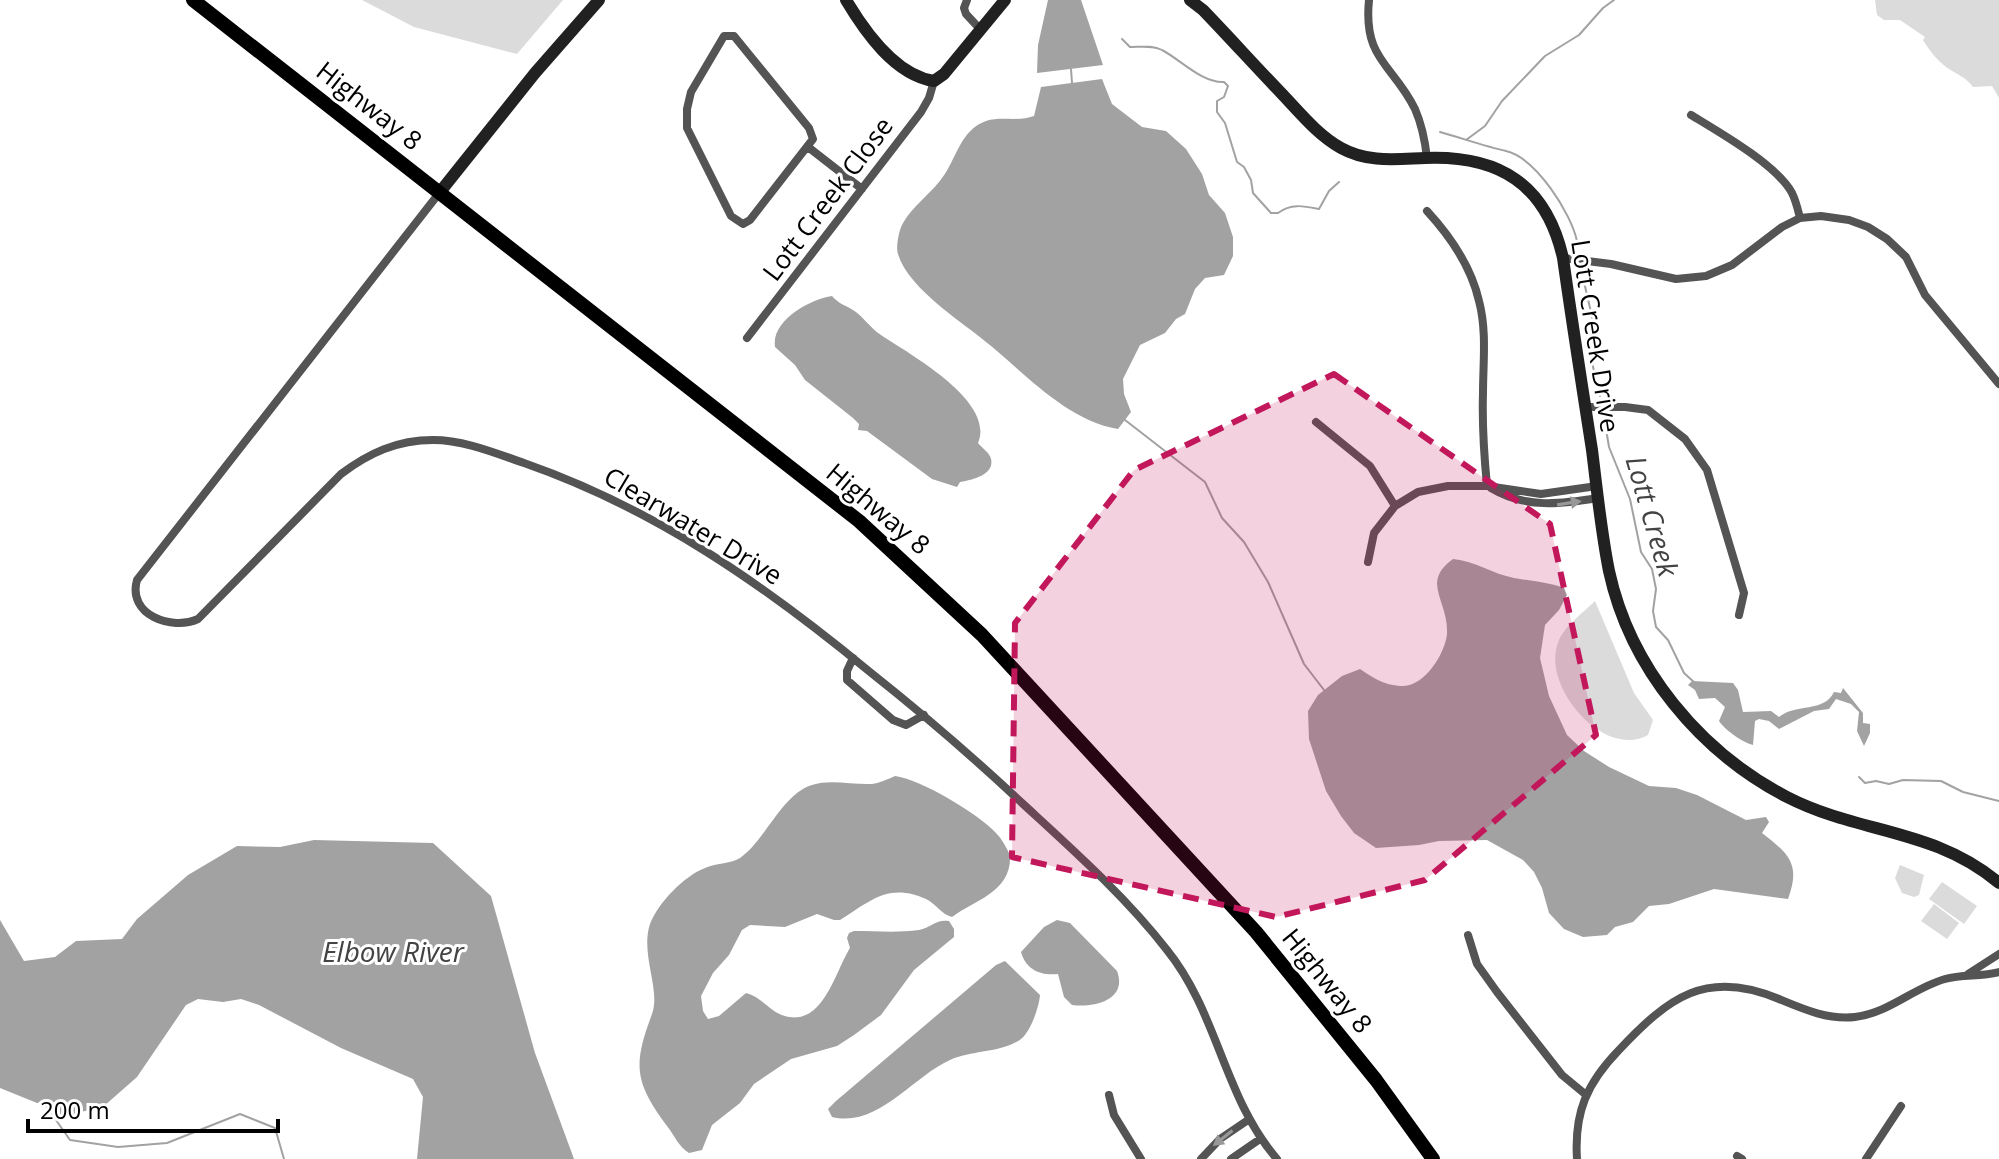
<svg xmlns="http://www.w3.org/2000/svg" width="1999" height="1159" font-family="'Open Sans',sans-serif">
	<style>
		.green { fill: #dbdbdb }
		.water { fill: #a2a2a2 }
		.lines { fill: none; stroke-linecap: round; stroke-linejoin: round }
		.stream { stroke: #a2a2a2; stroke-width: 2 }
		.street { stroke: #545454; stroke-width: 8 }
		.secondary { stroke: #212121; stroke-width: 12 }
		.primary { stroke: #000; stroke-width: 14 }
		.oneway { fill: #989898 }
		.marked { fill: #c2185b; fill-opacity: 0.2; stroke: #c2185b; stroke-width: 6; stroke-dasharray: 16 10; stroke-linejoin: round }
		.labels { text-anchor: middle; stroke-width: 6; stroke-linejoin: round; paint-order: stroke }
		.street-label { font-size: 26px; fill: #000; stroke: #fff }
		.water-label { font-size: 28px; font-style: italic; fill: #434343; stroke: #fff }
	</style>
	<rect width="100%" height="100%" fill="#fff"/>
	<path class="green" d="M362,0H563L517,54L414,27Z
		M1875,0H1999V98L1992,86L1973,87C1966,77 1956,74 1946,67C1937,60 1929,50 1923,40L1925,37L1900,20H1884L1877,15Z
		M1595,601L1634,693L1653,720L1648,735C1605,760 1541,687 1558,643C1563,627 1583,613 1595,601Z
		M1900,865L1924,875L1919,895L1914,897L1902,893L1895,878Z
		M1942,882L1977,906L1964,924L1929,899Z
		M1934,904L1959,923L1947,939L1921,921Z"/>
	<path class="water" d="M1048,0H1081L1103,65L1037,73L1038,45Z
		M1102,79L1112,104L1142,127L1166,131L1186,149L1202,174L1209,195L1225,213L1233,237V256L1224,275L1205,278L1195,289L1185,314L1176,319L1165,333L1140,345L1123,379L1124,394L1131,412L1118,429C1071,421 1032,381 997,351C968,325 909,291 898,254C896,248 898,237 900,230C907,210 930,195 942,178C956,160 960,130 986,121C1001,116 1018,122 1034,116L1041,87Z
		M832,296C839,304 845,305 853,310C863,316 870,328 881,335C909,354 996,401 978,443C982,448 990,453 991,459C995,475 971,480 960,482L957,487L932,479L867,431L858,430L859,424L853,418L805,380L795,365L775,347C771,320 811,299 832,296Z
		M1453,559C1475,561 1493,574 1514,578C1531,581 1547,582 1564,588L1567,595L1559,610L1545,625L1540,658L1549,696L1567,735L1584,751L1609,767L1649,786L1676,788L1697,795L1746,820L1766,817L1769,822L1762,833C1789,854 1801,864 1788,899L1714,889L1669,904L1649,906L1633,922L1615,927L1607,935L1583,937L1564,929L1549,913L1542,888L1534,872L1523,860L1487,840L1439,841L1419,845L1376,848L1354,833L1341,816L1326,791L1309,739L1308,711L1318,695L1342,676L1360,669C1373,678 1384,685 1400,686C1424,688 1445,654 1447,634C1448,613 1438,600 1437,584C1437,572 1445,565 1453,559Z
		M1692,681L1733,683L1738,690L1743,712L1771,711L1779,717C1796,703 1824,713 1834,692L1841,693L1843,688L1863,713V723L1870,724V733L1864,746L1857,731L1859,712L1851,704L1836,699L1829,709L1814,711L1779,729L1769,721L1759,719L1755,721L1753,745C1742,742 1725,730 1719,721L1725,707L1715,698L1699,699L1695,690L1688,685Z
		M895,776C920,779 979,814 996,833C1002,839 1006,847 1010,855C1012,892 975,900 952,917C941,914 936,904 926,899C889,882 870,901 840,920H834L817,914L785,927L750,925L742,930L729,955L713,973L701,996L703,1011L708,1019L719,1016L746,993C762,997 770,1012 785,1016C823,1027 835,972 850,948L847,938L849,933L854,931C875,931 898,933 919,930C931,928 935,919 949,921L954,929V937L914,970L881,1015L854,1035L837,1046L791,1059L754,1084L740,1103L712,1125L702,1150L689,1153C678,1146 675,1136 667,1126C634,1081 633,1065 652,1014C661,990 640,954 650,924C658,903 684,876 705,868C715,863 730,864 740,858C765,841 782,794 812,785C830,779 853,785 872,784C880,783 888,779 895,776Z
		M314,840L433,843L491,896L535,1053L574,1159H417L423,1097L413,1079L341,1048L259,1005L241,999L223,1002L198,999L186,1005L137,1077L104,1106L62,1117L42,1105L0,1088V920L24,961L55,957L76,941L122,939L137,919L188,875L237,846L280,847Z
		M1057,920L1070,923L1117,971C1128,1000 1094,1008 1072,1005L1064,997L1058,974C1041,976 1026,970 1021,952L1044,927Z
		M1005,961L1040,995C1039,1007 1031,1031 1021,1039C1002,1053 971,1050 950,1060C912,1077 878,1128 832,1117L828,1109L836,1101L996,965Z"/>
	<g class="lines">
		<path class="stream" d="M1122,39L1130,47C1140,47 1153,45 1162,50C1181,60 1202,83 1224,82L1228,86L1224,97L1217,101V112L1225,123L1237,162L1244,167L1251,180L1253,193L1271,213H1278C1291,203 1304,206 1319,209L1329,191L1339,182
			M1071,69L1072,83
			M1440,132C1462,138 1484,146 1506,151C1536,158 1571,213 1577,241
			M1466,140L1485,126L1502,101L1545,56L1579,35L1603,8L1614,0
			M1584,282L1597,338L1588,346L1600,396
			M1604,417L1609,447L1630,499L1641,552L1652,569L1656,589L1653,611L1656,627L1668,640L1684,673L1695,683
			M1125,420L1205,482L1222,518L1244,542L1268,582L1304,664L1324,690
			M1859,777L1865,783L1876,781L1889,784L1903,780L1941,781L1963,792L1999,801
			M49,1110L70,1140L118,1147L167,1143L240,1114L275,1128L284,1159"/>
		<path class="street" d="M967,0L964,8L966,14L980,29
			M1369,0C1363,60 1393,64 1415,109C1422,125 1425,140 1427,158
			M724,36H734L809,128L813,139L750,220L743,224L731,216L687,128V109L691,92Z
			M1691,115C1719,132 1777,165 1792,193C1796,201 1798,210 1800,218
			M808,147L862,189
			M440,192L137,580C127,615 172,631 198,619L341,474C369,453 397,440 433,440C464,440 495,453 524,463C656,509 763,584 870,672C923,714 973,757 1022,803C1072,849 1125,896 1167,950C1218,1013 1224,1098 1277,1159
			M1427,211C1451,237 1471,266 1479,301C1487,331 1483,363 1483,393C1482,425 1484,455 1487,486
			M1563,258L1611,264L1676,279L1706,276L1732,265L1782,227L1800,218L1821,216L1849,220L1868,227L1887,239L1906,257L1925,295L1999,384
			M747,338L921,112L929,98L934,81
			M1585,407H1625L1648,410L1685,439L1707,470L1744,593L1739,615
			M1316,422L1370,466L1395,506
			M1491,488C1526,509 1561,504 1598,498
			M1368,562L1374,533L1395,506L1418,492L1448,486H1487L1541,494L1597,486
			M853,658L847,671V680L893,720L906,725L924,715
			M1468,935L1477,964L1497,992L1562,1075L1585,1094
			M1968,974L1999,954
			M1109,1095L1114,1115L1141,1159
			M1737,1156L1742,1159
			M1201,1159L1220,1139L1248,1120
			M1231,1159L1260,1139
			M1577,1159C1574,1112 1587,1083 1619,1050C1668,998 1706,968 1779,999C1803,1009 1828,1020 1855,1017C1889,1013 1913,988 1945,979C1963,974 1981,977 1999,972
			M1866,1159L1901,1106"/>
		<path class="secondary" d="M846,0C865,32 895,75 934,81L944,74L1005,0
			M1190,0L1203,10C1230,38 1256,67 1283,95C1301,114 1318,135 1341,148C1368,163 1396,159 1425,158C1499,155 1546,184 1563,258C1572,322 1582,386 1592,450C1597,490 1601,531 1609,571C1630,668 1700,752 1787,797C1859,834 1934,828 1999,883
			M440,192L535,73L599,0"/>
		<path class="primary" d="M193,0L859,521L982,635L1256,932L1376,1080L1433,1159"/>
	</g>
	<defs><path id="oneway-solid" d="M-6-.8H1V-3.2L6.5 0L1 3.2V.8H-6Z" transform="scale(2)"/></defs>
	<g class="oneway">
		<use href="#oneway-solid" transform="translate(1569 503) rotate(-9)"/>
		<use href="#oneway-solid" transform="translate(1223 1138) rotate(142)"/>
	</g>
	<path class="marked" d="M1334,374L1550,524L1596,735L1425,880L1276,917L1012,857L1015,623L1134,470Z"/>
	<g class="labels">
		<g class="street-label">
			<text transform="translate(369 106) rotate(38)" y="9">Highway 8</text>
			<text transform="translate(828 199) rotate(-53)" y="9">Lott Creek Close</text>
			<text transform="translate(1595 336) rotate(81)" y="9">Lott Creek Drive</text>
			<text transform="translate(878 509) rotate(40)" y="9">Highway 8</text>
			<text transform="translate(693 526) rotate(31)" y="9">Clearwater Drive</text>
			<text transform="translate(1327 981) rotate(51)" y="9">Highway 8</text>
		</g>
		<g class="water-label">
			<text transform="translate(1652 516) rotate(74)" y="10">Lott Creek</text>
			<text x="393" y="962">Elbow River</text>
		</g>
	</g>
	<path d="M28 1119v12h250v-12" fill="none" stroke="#000000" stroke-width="4"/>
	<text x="40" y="1119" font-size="24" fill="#000000" stroke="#ffffff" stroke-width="6" paint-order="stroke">200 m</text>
</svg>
